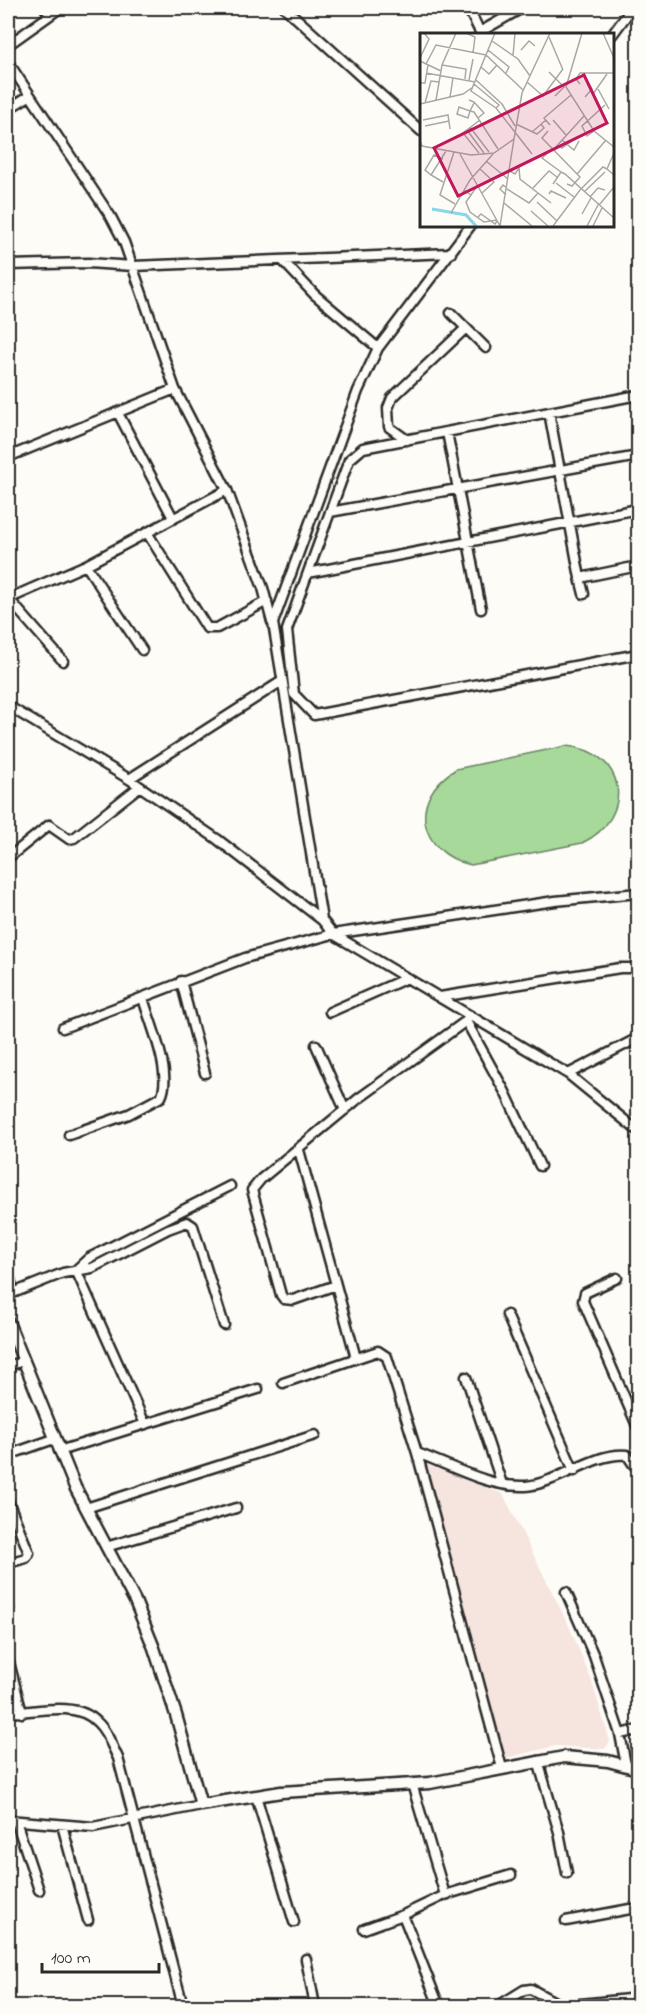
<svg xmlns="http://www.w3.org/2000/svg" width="646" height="2014" font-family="'Indie Flower',sans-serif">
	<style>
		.built { fill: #f6e4de }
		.green { fill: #a6d99a; stroke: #688262; stroke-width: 1.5 }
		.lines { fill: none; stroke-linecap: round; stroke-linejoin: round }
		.minor-casing { stroke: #2b2b2b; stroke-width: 13 }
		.tertiary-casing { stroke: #2b2b2b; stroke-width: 15 }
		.minor { stroke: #fdfcf7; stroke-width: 8 }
		.tertiary { stroke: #fdfcf7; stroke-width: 10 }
		.inset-river { fill: none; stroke: #89d6e8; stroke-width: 3 }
		.inset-road { fill: none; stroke: #a9a8a5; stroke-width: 1.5 }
		.view { fill: #c2185b; fill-opacity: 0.15; stroke: #c2185b; stroke-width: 3 }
		.inset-edge { fill: none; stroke: #2b2b2b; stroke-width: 3 }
	</style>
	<rect width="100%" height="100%" fill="#fdfcf7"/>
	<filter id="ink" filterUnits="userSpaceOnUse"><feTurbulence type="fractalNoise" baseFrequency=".0167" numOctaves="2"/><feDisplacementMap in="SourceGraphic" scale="12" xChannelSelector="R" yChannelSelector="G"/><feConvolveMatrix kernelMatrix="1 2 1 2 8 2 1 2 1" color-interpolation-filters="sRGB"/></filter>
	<g filter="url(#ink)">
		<path class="built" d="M427,1465L503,1494L569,1626L591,1679L610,1741L605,1749L556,1746L505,1758L502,1755L425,1467Z"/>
		<path class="green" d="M566,746C627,751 636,817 582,843L471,865C417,852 408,798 456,769Z"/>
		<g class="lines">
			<defs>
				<path id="minor" d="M45,8L50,15
					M285,8L421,131
					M468,8L481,34
					M480,32L522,8
					M612,35L632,8
					M8,45L60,8
					M8,62L111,217L124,242L175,389L227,490L263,588L272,622
					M8,109L29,96
					M471,225L378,348L358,391L273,623L322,920L333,934L568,1074L638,1131
					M283,261L314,294L378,348
					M8,265L88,263L133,266L451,253
					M451,313L486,348
					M638,395L363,448L349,460L287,630L294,694L314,715L638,654
					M549,412L580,578L638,566
					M118,413L173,518
					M447,432L481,609
					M407,440L389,427L388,408L392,398L466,328
					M8,457L175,389
					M330,512L638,456
					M148,534L207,628H217L267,601
					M86,565L142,650
					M308,573L638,509
					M580,578L584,594
					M8,598L63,661
					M8,599L86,565L227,490
					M8,706L129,779L217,839L322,920
					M129,779L282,681
					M8,858L49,825L69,839L74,838L139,787
					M181,981L205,1073
					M440,997L620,968H638
					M330,1012L407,978
					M466,1021L505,1092L540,1166
					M63,1028L245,958L333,934L555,901L638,893
					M316,1045L345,1110
					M568,1074L638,1038
					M69,1135L129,1114L161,1097C173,1074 150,1023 143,998
					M299,1150L356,1358
					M8,1270L13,1292
					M617,1278L585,1293L583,1301L638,1428
					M336,1285L293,1300L284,1299L281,1295L252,1190L261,1179L358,1099L466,1021L469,1016
					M8,1295L63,1273L92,1268L168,1229L187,1222L193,1226L224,1325
					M507,1315L574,1471
					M8,1366L23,1361
					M466,1377L502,1484
					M283,1383L378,1351L387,1357L417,1453L502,1768
					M145,1424L76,1270L89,1258L230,1186
					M59,1451L258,1389
					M417,1453C450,1465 490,1488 526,1486C559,1483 596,1451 627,1455L634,1465
					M8,1455L54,1439
					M8,1501L29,1553L26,1558L8,1563
					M86,1508L315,1435
					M106,1547L236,1508
					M566,1592L594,1656L620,1734L638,1730
					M8,1604L9,1608
					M8,1658L22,1713
					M8,1713C35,1712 76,1700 97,1722C107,1731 112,1746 118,1758L183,2006
					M620,1734L626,1765
					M538,1761L559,1832L567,1873
					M412,1784L445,1895
					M256,1796L294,1922
					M8,1820L93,1827L201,1805
					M16,1821L39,1890
					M62,1825L88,1920
					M403,1915L439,2006
					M566,1921L630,1909L638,1911
					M364,1929L403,1915L445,1895L511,1875
					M306,1959L315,2006
					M498,2006L524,1990L531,1989L562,2006L638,1998"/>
				<path id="tertiary" d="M8,1322L75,1487L135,1601L154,1648L176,1715L201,1805L281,1792L430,1783L564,1757L608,1761L638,1769"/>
			</defs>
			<use href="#minor" class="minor-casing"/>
			<use href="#tertiary" class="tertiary-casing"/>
			<use href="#minor" class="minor"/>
			<use href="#tertiary" class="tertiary"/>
		</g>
	</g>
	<g transform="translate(420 33)">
		<rect width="194" height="194" fill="#fdfcf7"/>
		<path class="inset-river" d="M12,176L46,182L56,193"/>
		<path class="inset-road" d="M46,0L55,4L53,20M75,0L51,58L76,75L112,121M162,0L146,54L174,98L194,114M183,0L194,25M129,4L143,37M72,8L98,26L110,43M68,17L89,34L86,40M101,17L109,8L115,13M93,23L95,0M0,25L9,6L4,0M0,28L21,38M6,31L16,12L66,22L103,57M22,32L46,36L45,46M61,34L69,41L77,32M129,39L144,54L135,63M6,40L55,49M162,40L172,56L165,64M49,47L53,26M56,47L82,71M107,49L123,63L143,36M0,50H5L8,32M54,51L79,72L76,75M160,51L156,46L160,40H194M178,56L189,76M173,61L187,41M30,64L33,45M16,67L22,32L36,0M49,67L54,69V70L50,78L48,85L37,81L39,74L50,78L54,79L78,116M54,69L64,80L58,85M5,70L11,48L19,49M0,71L43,61L53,54M82,71L95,93M3,87L28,82L30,96M133,87L146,102M96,91L117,101L124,95L121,91M130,92L124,85L151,62M5,93L29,88M50,94L69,119M47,97L64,120M128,98L122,105L160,144L152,153L147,151M174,98L167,103L162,93L185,72M112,99L126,87M0,107L2,113L51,122L74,120L94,106L102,60L130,0M142,107L154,117L159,108M138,112L142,115L157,104M133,115L122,125L141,139M134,116L164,83M34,119L20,162L35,171M59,120L43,100L60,87M194,120L187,136L194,142M40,121L80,193M66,128L88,146M60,136L74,149L62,160M90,138L95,141L99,135L100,146L131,170M157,141L186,107M11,142L5,137L14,122L23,126M23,149L11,142L26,118M136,150L154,164M133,151L141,139L145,141L194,185M113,155L129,138L137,144M87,156L109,170L118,160M44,157L51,162L57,153M164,159L185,139M129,161L131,158L146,165M51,162L46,169L50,179L64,189L77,187M86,162L80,156L83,152L87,155M170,164L178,155L185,157M117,169L137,188M84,170L112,193M180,171L194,154M111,178L128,193M31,180L50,147L73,121M162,181L171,165M58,184L61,181L75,191L77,188M80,193L94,106M133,193L160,157L183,134L187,136M167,193L179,170M173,193L182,175"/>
		<path class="view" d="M164,42L187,90L38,163L14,115Z"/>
		<rect width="194" height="194" class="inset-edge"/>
	</g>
	<rect width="646" height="2014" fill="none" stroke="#fdfcf7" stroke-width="30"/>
	<rect x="15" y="15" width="616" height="1984" fill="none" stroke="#2b2b2b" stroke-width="2" filter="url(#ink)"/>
	<path d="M42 1963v9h117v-9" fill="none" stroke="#2b2b2b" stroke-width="3"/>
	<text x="51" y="1963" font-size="18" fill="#2b2b2b" stroke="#fdfcf7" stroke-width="4.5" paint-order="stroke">100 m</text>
</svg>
